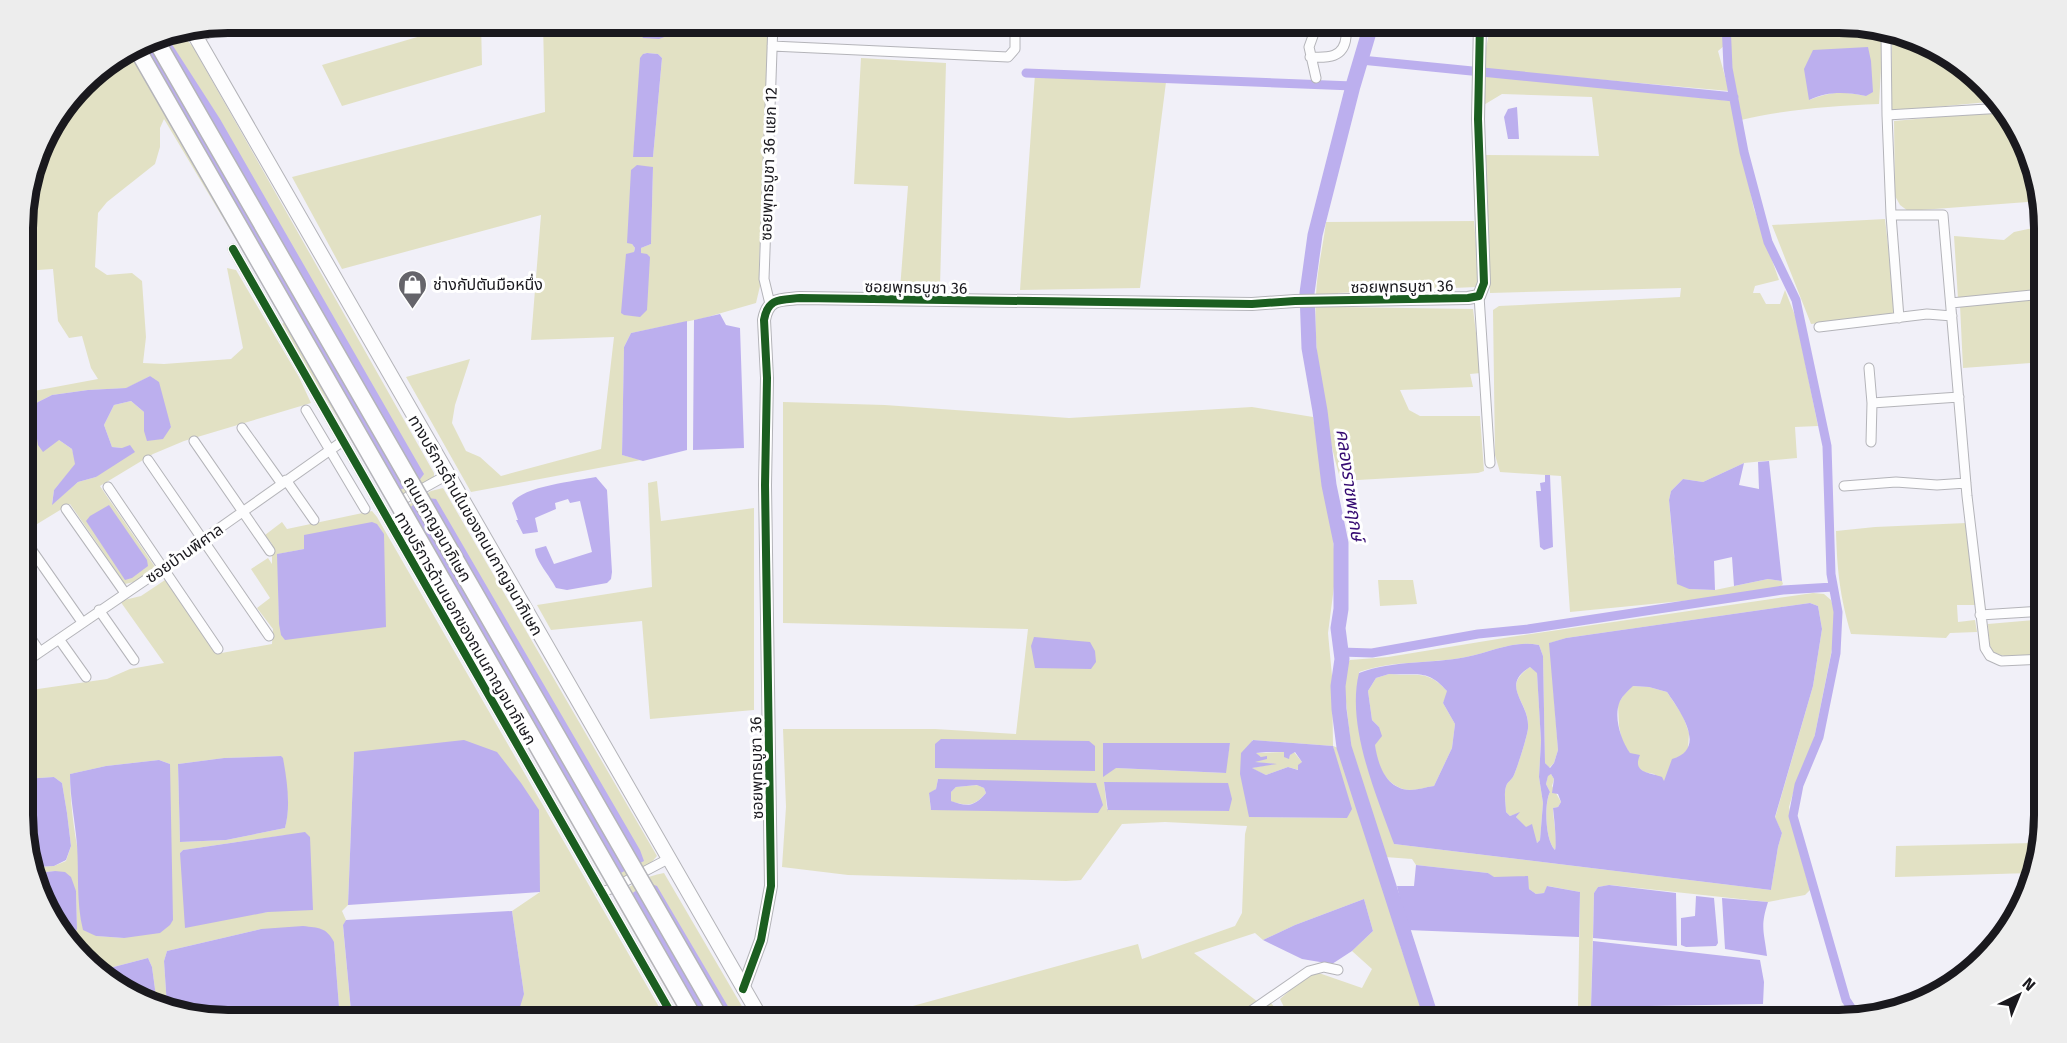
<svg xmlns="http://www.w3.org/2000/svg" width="2067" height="1043" font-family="'Fira Sans','Noto Sans Thai',sans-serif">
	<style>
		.green { fill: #e2e1c4; fill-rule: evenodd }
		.water { fill: #bcafee; fill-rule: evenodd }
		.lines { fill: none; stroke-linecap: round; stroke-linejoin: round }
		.canal { stroke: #bcafee; stroke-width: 9 }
		.river { stroke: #bcafee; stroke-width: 15 }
		.minor-casing { stroke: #b4b4b9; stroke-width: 11 }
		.tertiary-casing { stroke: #b4b4b9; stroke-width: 14 }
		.secondary-casing { stroke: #b4b4b9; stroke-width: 16 }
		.minor { stroke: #fdfdfe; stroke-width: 9 }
		.tertiary { stroke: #fdfdfe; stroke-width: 12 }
		.secondary { stroke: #fdfdfe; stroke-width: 14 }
		.motorway-bridge-casing { stroke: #b4b4b9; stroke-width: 19; stroke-linecap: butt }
		.motorway-bridge { stroke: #fdfdfe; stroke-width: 16 }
		.cycleway-casing { stroke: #fff; stroke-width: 11 }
		.cycleway { stroke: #1b5e20; stroke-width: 8 }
		.labels { text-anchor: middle; stroke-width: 6; stroke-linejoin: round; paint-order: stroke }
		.street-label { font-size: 16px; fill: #1a191e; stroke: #fff }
		.poi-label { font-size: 16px; fill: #1a191e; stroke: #fff; text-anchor: start }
		.water-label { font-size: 18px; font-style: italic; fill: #350a72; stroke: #fff }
		.rim { fill: none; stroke: #1a191e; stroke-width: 8 }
	</style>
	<rect width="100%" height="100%" fill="#f1f0f8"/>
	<path class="green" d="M1839,22L1883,33L1879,104C1831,106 1789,109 1741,120L1725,45L1718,51L1729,91L1482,69L1491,23ZM1871,61L1866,96C1841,91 1833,91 1809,100Z
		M465,23H481L482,65L342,106L322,65Z
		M543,23H584L609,27H623L628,23H641L640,33L667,36L668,23H769L759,268L760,286L756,303L704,318L631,333L624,347L622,455L641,460L471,492L406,377L470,359L455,405L452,423L466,451L480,457L501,476L601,449L614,337L531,340L541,215L342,269L292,177L545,112ZM647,53L658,54L662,58L653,157H633L643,54ZM653,167L651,244L641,248V253L647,254L634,252L635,248L632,244Z
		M180,32L193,47L434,473V477L425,484L388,501L292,343L282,324L285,322L164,119L160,128V147L155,164L107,202L98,213L95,267L107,275L132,273L142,281L146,337L143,363L164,364L231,359L243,348L227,268L236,270L299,377L311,403L184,441L153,454L100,486L155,567L134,582L125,584L70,504L24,532V511L25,514L30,502L24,464L23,393L98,379L91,368L82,336L69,338L58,321L53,269L23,271V215L44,138L92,74L150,38ZM150,376L171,427L144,431V412L131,401L114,405L104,425L112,447L122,448L96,477L78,482L52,504L54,490L76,464L72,449L59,440L38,402L52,395L88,390L127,388Z
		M1892,35L1929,44L1999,101L1892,111Z
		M861,58L946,63L940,287L900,289L908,186L854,184Z
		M1035,74L1166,82L1140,288L1020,290Z
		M1481,75L1731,101L1754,209L1779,280L1755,286L1753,293H1760L1766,304H1780L1785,290L1796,318L1818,426L1795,427L1797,458L1744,463L1703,482L1683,479L1671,491L1669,500L1674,556L1689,589L1715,590L1768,579L1782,581L1783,584L1778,589L1733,596L1570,612L1561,476L1500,472L1495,455L1493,310L1499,306L1680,297L1681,288L1490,293L1484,155L1599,156L1592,97L1502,94L1482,106Z
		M2005,111L2042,201L1908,211L1900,205L1895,196L1894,121Z
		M1885,219L1896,315L1811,324L1772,225Z
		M1474,221L1479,279L1476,287L1338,293L1340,307L1473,309L1481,373L1470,374L1473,387L1400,390L1409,410L1420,416H1480L1484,471L1478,473L1341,481C1324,423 1313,356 1316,295C1317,271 1323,246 1326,222Z
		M2043,226V291L1958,299L1954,236L2004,240L2014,232Z
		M2043,298V362L1963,368L1960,305Z
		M783,402L885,405L1069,418L1252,407L1313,417L1332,528L1336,571L1328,633L1332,676L1333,746L1341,749L1402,951L1428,1020H1385L1378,1014L1364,1013L1358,1020H1295L1285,1009L1280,999L1304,978L1316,972L1362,988L1372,969L1352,951L1373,931L1364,899L1295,925L1263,940L1255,933L1194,953L1258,1002L1232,1020H862L1138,944L1142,959L1235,926L1242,913L1245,834L1247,826L1165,822L1122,824L1081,880L1066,881L848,875L782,867L786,807L783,729H935L1016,734L1028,629L783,623ZM1252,740L1333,746L1347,818L1249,817ZM1103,743H1230L1225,773L1116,768ZM938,779L1103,805L931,810L929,794L936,789ZM1104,782L1229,811L1107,809Z
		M657,481L661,521L754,508V710L650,719L642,621L551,630L537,605L652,587L648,483Z
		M443,488L657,856L649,865L607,886L394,514L431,491Z
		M372,511L377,517L666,1019L340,1020L334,942L261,929L167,951L164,961L167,1006L157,1004L152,967L148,958L102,970L70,944L77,929L76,891L55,871L37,873L35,867L54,866L66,861L71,846L67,813L62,783L54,777L24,779V691L107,679L130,669L164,663L120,601L141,596L165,580L216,654L272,644L273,629L257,608L270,598L251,569L268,558L272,564V544L265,535L282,522L287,529ZM304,549L279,624L278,554ZM354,752L540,892L512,911L524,994L357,1016L351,1011L343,926L346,920L342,911L348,905ZM281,756C286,779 291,805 285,828L226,840L180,842L178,764L224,758ZM159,760L170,764L124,938L96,936C85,883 70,829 70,774L106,766ZM286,835L268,912L247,915L180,853L183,850Z
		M1966,523L1976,605H1957L1958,622L1975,620L1977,632L1950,633L1946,638L1851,634C1840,597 1837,570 1836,531L1875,527Z
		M1378,580H1413L1417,604L1380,606Z
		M1813,593L1824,594L1831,600L1835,612L1834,639L1812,749L1794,790L1789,807L1794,833L1810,890L1805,895L1768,902L1610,885L1598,887L1594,893L1591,1007L1578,1006L1580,892L1548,886L1544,893L1536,894L1529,889L1527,877H1493L1488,873L1416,865L1412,859L1385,857L1378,841L1352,755L1343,675L1346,665L1350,660L1388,657L1510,637ZM1810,603L1818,606L1822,629L1813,686L1775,818L1782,833L1778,847L1771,890L1394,844L1359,672C1394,660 1430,664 1466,657C1492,652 1513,640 1539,645L1543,656L1545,763L1549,768L1554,763L1558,750L1550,643L1566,638Z
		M2044,619V655L2005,656L1993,653L1989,643L1988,624Z
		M1530,667L1537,672L1541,741L1539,777L1543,803L1540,840L1537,843L1526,828L1516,817L1519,813L1510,816L1506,812C1506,804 1503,792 1507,784C1508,782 1511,780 1513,777C1516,772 1528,734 1528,728C1530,701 1499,688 1530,667Z
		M1389,674C1417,677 1427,668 1448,692L1443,703L1455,724L1452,748L1434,786C1426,787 1418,790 1410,790C1388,789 1375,765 1375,745C1376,739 1378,733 1379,727L1372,720L1368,691L1376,678Z
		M1632,686L1649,687L1667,692L1683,716L1689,733L1688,749L1668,772L1664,782L1654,774L1644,772L1638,767L1622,741L1619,726L1618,704L1623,696Z
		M1284,752L1289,758L1290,755L1294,752L1302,762L1299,770L1288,767L1266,775L1251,768L1274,764L1251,762L1261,757L1255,753Z
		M1551,774L1554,779L1552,786L1561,802L1558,807L1553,808C1553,819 1558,841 1555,850C1545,840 1544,804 1550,792L1546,784L1548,775Z
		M977,785L984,788L986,793C974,807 967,806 950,801L951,792L956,787Z
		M2038,843L2031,873L1895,877L1896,846Z
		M664,873L750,1020H684L614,898C629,886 645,876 664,873Z
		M1271,1003L1285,1020H1247Z"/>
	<path class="water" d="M641,23H668L667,36L659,39L643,38L640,33Z
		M166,35L220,119L424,474L418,482L388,495L130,50L150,38Z
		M1868,47L1871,61L1873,92L1866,96C1845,92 1829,91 1809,100L1804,69L1813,50Z
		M647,53L658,54L662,58L653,157H633L640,58L643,54Z
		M1517,107L1519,139H1508L1504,117L1508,109Z
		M637,165L653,167L651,244L641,248V253L647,254L650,257L647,310L640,317L624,315L621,313L626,254L634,252L635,248L632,244L627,243L631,170Z
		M720,314L726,325L740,328L744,448L693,450L694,320Z
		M687,321V450L643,461L622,455L624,347L631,333Z
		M150,376L159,382L171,427L163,439L147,441L144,431V412L131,401L114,405L104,425L112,447L122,448L130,445L135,452L96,477L78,482L52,505L54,490L75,464L72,449L59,440L43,452L38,445L32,408L38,402L52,395L88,390L126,388Z
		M1769,461L1782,581L1768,579L1734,586L1732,557L1714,561L1715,590L1689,589L1677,584L1669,500L1671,491L1683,479L1703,482L1744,463L1739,485L1759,489L1758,462Z
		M24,464L32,518L25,514L24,511Z
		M1545,475H1550L1553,547L1544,550L1540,547L1536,491H1541L1540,483L1545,482Z
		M596,477L607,490L612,572L611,579L607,583L567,590L556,588C550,576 535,560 535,549L546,546L554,564L592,552L580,501L570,503L568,499L555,503L556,509L535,518L538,532L523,534L516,520H518L512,503C523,486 576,481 596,477Z
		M428,498L436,499L640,850L644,861L609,879L400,517L413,505Z
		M109,505L147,560L148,566L132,578L125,580L86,521L90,516Z
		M372,522L377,524L384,534L386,627L285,640L281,635L279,624L277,554L304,549V535Z
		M1810,603L1818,606L1822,629L1813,686L1775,817L1782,833L1778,847L1771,890L1394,844C1376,794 1346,726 1359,673C1394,660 1430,664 1466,657C1492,652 1513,640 1539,645L1543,656L1545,763L1550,768L1554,763L1558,750L1549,643L1566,638ZM1530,667L1537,673L1541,741L1539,777L1543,803L1540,840L1537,843L1532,824L1526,827L1516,817L1520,812L1510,816L1506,812C1506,804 1503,792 1507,784C1508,782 1511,780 1513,777C1516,772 1528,734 1528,728C1530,702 1499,686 1530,667ZM1389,674C1417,676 1427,668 1447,691L1443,703L1455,724L1452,748L1434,786C1426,787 1417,790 1410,790C1386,789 1378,765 1375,745L1382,736L1379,727L1372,720L1368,691L1376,678ZM1633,686L1649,687L1667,692C1680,711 1708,749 1672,759L1664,781L1662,777C1649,772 1632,773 1640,755L1630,753C1621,740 1613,717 1620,701C1623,695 1628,691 1633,686ZM1551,774L1554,779L1552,793L1558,794L1561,802L1558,807L1553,808C1554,816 1557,844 1555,850C1545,840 1544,803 1550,792L1546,784L1548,776Z
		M1034,637L1090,642L1095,651L1096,662L1091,669L1035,668L1031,646Z
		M941,739L1089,741L1095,746V771L935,768V744Z
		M464,740L497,752L521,783L539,810L540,892L348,905L354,752Z
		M1253,740L1333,746L1352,809L1347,818L1249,817L1240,774L1241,753ZM1266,752H1284V757L1289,759L1290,755L1295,752L1302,762L1298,765V770L1288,767L1266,775L1252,768L1277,764L1255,762L1267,759V756L1261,757L1256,753Z
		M1103,743H1230L1226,773L1116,768L1103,777Z
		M281,756L283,758C287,781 291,806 285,828L226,840L180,842L178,764L224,758Z
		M159,760L170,764L173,920L170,925L160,933L124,938L96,936L83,930C76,902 79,873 77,845C75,821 70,798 70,774L106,766Z
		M54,777L62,783L67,813L71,846L66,860L54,866L35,867L24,842V779Z
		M938,779L1096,783L1103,805L1098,813L931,810L929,793L936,789ZM977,785L984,788L986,793C974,807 967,807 951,801V792L956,787Z
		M1104,782L1228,783L1232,799L1229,811L1108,810V812Z
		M305,832L310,837L313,910L268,912L185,928L180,853L183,850Z
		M1416,865L1488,873L1494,877L1528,876L1529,889L1536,894L1544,893L1547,886L1580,892L1579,937L1407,930L1397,886H1414Z
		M55,871L65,872L71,877L76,891L77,929L70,944L65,940L37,873Z
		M648,883L657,886L736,1020H688L628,897L634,892Z
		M1609,885L1676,893L1677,946L1593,938L1594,893L1598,887Z
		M1696,896L1714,898L1718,943L1716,946L1686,947L1681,945V918L1695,916Z
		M1722,898L1768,902C1760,927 1764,931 1767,956L1725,949Z
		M1364,899L1373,931L1352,951L1332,964L1302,959L1263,940L1295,925Z
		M512,911L524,994L520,1007L505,1010L371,1019L357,1016L351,1011L343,925L346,920Z
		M303,926C319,928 326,927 334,942L340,1020H228L167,1006L164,961L167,951L261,929Z
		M1593,941L1760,960L1764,982L1763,1004L1591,1007Z
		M148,958L152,967L157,1004L138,999L102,970Z"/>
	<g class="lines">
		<path class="canal" d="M1726,22L1728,68L1744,152L1768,242L1796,300L1827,446L1831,574L1838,612L1836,653L1819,737L1799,785L1793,816L1846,1000L1858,1018
			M1361,60L1734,97
			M1026,73L1353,86
			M1341,652L1372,653L1478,634L1528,629L1783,590L1833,587"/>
		<path class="river" d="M1372,22L1353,86L1315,235L1307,293L1309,348L1320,411L1329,485L1341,543V609L1338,628L1342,659L1338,686L1339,709L1344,747L1432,1020"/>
		<defs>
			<path id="minor" d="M1886,34L1887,115L1891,215H1943L1967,496L1985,648L1990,656L2001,661L2044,659
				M196,37L246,22
				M772,46L1008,57L1015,49V22
				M1310,57C1328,58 1344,58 1346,37
				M1316,78L1309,47L1318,22
				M1887,115L2004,108
				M1891,215L1899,318
				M233,249L675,1020
				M1479,296L1490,463
				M1951,303L2043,294
				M770,304L764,279L773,22
				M1819,327L1927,314L1952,316
				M1869,368L1872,403L1871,442
				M1872,403L1959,397
				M306,410L365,509
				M242,428L282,484
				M194,441L270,551
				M148,460L269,636
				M286,480L314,520
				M1844,486L1896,482L1937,485L1966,483
				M108,487L218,649
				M395,504L447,475
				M66,509L125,593
				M24,539L82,622
				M99,610L134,660
				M1980,615L2044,611
				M24,628L40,652
				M59,639L86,677
				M24,663L163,568L343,441
				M601,892L611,889L668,859
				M1238,1020L1309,971L1324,967L1338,970"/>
			<path id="tertiary" d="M743,989L761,940L771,886L765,485L767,378L764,320C768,297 781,300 800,298L1252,304L1295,301L1468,298L1479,296L1484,283L1478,119L1480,22"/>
			<path id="secondary" d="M192,30L762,1020"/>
		</defs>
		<use href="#minor" class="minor-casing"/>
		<use href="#tertiary" class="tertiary-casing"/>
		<use href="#secondary" class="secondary-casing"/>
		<use href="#minor" class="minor"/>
		<use href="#tertiary" class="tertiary"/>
		<use href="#secondary" class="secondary"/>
		<defs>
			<path id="motorway-bridge" d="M154,37L721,1020
				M136,47L695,1020"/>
		</defs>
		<use href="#motorway-bridge" class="motorway-bridge-casing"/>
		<use href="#motorway-bridge" class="motorway-bridge"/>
		<defs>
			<path id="cycleway" d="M233,249L675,1020
				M743,989L761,940L771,886L765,485L767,378L764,320C768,297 781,300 800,298L1252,304L1295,301L1468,298L1479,296L1484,283L1478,119L1480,22"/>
		</defs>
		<use href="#cycleway" class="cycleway-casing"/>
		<use href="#cycleway" class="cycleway"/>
	</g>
	<defs>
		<symbol id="shop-pin" viewBox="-11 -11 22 30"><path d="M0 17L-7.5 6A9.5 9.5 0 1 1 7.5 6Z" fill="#65646a" stroke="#fff"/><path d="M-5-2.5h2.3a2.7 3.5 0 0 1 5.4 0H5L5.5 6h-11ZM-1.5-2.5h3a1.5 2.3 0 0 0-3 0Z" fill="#fff"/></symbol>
	</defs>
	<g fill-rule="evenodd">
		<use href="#shop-pin" x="396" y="268" width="33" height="45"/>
	</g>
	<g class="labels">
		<g class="street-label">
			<text transform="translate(768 164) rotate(-88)" y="6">ซอยพุทธบูชา 36 แยก 12</text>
			<text transform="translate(1402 286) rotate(-1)" y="6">ซอยพุทธบูชา 36</text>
			<text transform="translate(916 287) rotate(1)" y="6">ซอยพุทธบูชา 36</text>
			<text transform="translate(476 525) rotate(60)" y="6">ทางบริการด้านในของถนนกาญจนาภิเษก</text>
			<text transform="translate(438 529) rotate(60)" y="6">ถนนกาญจนาภิเษก</text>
			<text transform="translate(184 553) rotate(-35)" y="6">ซอยบ้านพิศาล</text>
			<text transform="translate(466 628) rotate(60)" y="6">ทางบริการด้านนอกของถนนกาญจนาภิเษก</text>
			<text transform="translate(756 768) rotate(-91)" y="6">ซอยพุทธบูชา 36</text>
		</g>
		<g class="poi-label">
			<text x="433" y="290">ช่างกัปตันมือหนึ่ง</text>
		</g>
		<g class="water-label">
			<text transform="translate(1350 485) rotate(82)" y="6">คลองราชพฤกษ์</text>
		</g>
	</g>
	<path d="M0 0H2067V1043H0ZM228 33H1839A195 195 0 0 1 2034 228V815A195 195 0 0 1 1839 1010H228A195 195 0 0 1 33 815V228A195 195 0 0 1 228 33Z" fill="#ededed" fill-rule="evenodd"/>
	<path class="rim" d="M228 33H1839A195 195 0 0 1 2034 228V815A195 195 0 0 1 1839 1010H228A195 195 0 0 1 33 815V228A195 195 0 0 1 228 33Z"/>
	<g transform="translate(2019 995) rotate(43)" stroke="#ffffff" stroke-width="4.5" paint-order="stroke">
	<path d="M0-4.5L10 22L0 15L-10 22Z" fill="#1a191e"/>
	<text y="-9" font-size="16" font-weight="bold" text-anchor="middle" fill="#1a191e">N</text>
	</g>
</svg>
